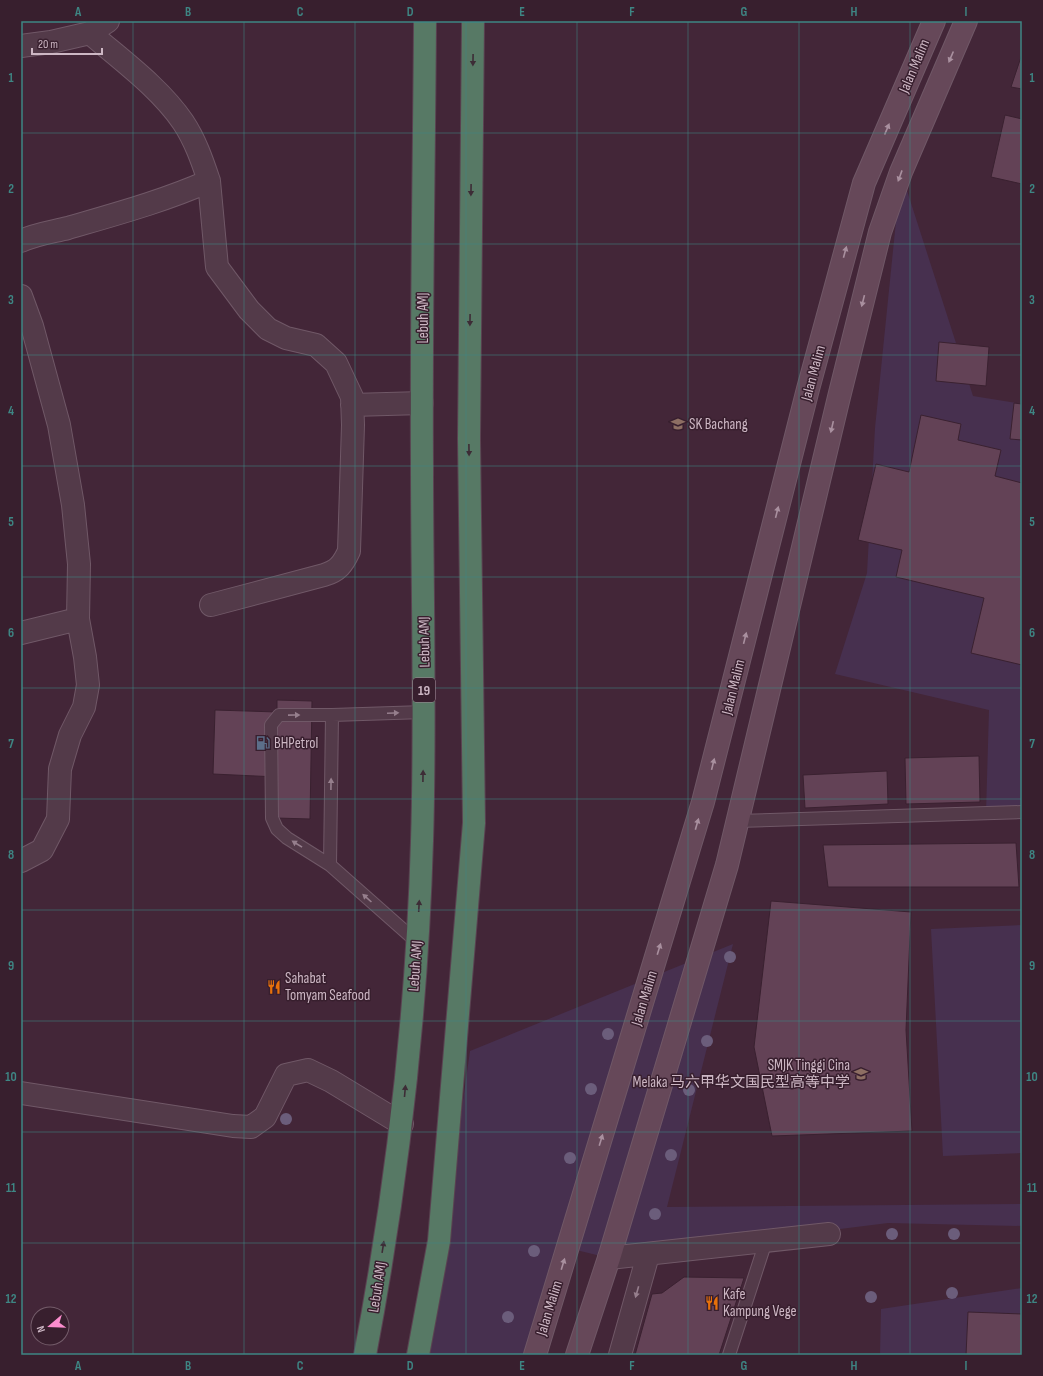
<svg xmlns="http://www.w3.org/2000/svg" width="1043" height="1376" font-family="'Sofia Sans Condensed','Noto Sans SC',sans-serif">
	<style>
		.green { fill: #47304f }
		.building { fill: #634256; stroke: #3a2130 }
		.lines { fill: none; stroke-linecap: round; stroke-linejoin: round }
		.lane-casing { stroke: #705867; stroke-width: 14 }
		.street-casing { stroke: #705867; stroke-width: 24 }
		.secondary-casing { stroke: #705867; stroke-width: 24 }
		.highway-casing { stroke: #5a4251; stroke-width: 24 }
		.lane { stroke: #533a49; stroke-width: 12 }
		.street { stroke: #533a49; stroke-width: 22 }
		.secondary { stroke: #664859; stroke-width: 22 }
		.highway { stroke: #577965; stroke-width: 22 }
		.tree { fill: #6b5d7b }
		.oneway { fill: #a9909f }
		.oneway2 { fill: #3d2c36 }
		.oneway3 { fill: #967f8d }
		.grid { fill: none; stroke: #3e8684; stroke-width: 1; stroke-opacity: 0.55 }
		.labels { text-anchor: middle; stroke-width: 3; stroke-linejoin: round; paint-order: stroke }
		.shield { fill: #381f2e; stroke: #a08997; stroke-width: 1 }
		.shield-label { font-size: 14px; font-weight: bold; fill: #cdb7c4 }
		.street-label { font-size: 15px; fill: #cdb7c4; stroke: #381f2e }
		.poi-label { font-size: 15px; fill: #cdb7c4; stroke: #381f2e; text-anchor: start }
		.neatline { fill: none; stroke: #3e8684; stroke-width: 1.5 }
		.grid-label { font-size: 13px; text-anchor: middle; font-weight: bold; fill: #3e8684 }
	</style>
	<rect width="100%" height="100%" fill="#432638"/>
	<path class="green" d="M901,172L973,396L1022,404V813H986L989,710L835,674L867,573L875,428Z
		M1022,925V1153L943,1156L931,929Z
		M733,944L667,1207L1022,1204V1226L888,1223L609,1258L568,1248L533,1355H427L470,1051Z
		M1022,1288V1355H880L881,1309Z"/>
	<path class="building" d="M1022,54V89L1011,87Z
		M1005,115L1022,119V184L991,177Z
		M939,342L989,347L986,386L936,381Z
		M1014,403L1022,404V440L1010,439Z
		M921,415L961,424L958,440L1001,450L995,476L1022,483V665L971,653L984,598L896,577L902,550L858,540L876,464L909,472Z
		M277,700L312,701L310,819L276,818L277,777L213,774L215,710L277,712Z
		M979,756L980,802L906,804L905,758Z
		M887,771L888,804L805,808L803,775Z
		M1016,843L1019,887H828L823,845Z
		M771,901L911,912L906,1030L912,1131L772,1136L754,1047Z
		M684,1277L744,1278L719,1355H635L652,1294L662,1293Z
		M968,1312L1022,1314V1355H966Z"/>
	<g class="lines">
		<defs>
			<path id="lane" d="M737,821L1022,812
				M330,865L287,838L277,829L272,818L271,725L279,715H332
				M417,942L330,865L332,715L424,712
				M729,1355L766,1241"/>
			<path id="street" d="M90,33L108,21
				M21,46L51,42L90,33C121,60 159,87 183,122C195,140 202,160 209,181C164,201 116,214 68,228C52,232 36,234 21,241
				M209,181L217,267L249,310L268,329L286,338L316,345L336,363L352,397L353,425L349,551C343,564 338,571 324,575L211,605
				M21,296L32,326L59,425L73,505L79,564L78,619L85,657L88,685L84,707L70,735L60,769L58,819L42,850L21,861
				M352,405L422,403
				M21,633L78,619
				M21,1093L233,1126L251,1127L265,1117L286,1075L308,1070L331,1081L402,1124
				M609,1258L829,1234
				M620,1355L648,1255"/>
			<path id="secondary" d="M535,1355L703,802L808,389L864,183L934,21
				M577,1355L609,1258L727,865L839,397L880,232L901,172L966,21"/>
			<path id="highway" d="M365,1355C397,1186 417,1013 422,841C426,716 422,590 422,465C421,317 424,169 425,21
				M418,1355L439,1241L474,823L469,439L473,21"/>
		</defs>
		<use href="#lane" class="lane-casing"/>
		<use href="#street" class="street-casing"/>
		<use href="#secondary" class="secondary-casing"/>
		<use href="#highway" class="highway-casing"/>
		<use href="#lane" class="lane"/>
		<use href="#street" class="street"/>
		<use href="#secondary" class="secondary"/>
		<use href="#highway" class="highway"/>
	</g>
	<g class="tree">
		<circle cx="730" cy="957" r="6"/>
		<circle cx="608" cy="1034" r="6"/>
		<circle cx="707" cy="1041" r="6"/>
		<circle cx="591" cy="1089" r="6"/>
		<circle cx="689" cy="1090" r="6"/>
		<circle cx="286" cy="1119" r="6"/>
		<circle cx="671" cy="1155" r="6"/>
		<circle cx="570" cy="1158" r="6"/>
		<circle cx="655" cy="1214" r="6"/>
		<circle cx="892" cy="1234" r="6"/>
		<circle cx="954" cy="1234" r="6"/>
		<circle cx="534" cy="1251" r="6"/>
		<circle cx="952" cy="1293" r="6"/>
		<circle cx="871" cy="1297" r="6"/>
		<circle cx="508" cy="1317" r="6"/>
	</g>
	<defs><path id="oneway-solid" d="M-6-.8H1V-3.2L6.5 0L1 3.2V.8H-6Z"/></defs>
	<g class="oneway">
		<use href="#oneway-solid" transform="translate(951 57) rotate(113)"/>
		<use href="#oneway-solid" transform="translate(887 129) rotate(-67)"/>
		<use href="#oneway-solid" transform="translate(900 176) rotate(110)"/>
		<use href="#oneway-solid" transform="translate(845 252) rotate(-75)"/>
		<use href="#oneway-solid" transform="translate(863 301) rotate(104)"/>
		<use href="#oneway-solid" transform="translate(832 427) rotate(103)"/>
		<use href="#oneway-solid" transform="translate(777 512) rotate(-76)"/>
		<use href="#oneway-solid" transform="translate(745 638) rotate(-76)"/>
		<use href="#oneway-solid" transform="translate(713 764) rotate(-76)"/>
		<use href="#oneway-solid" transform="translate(697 824) rotate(-74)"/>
		<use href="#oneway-solid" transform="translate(659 949) rotate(-73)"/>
		<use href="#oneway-solid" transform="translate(601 1140) rotate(-73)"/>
		<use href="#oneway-solid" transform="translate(563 1264) rotate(-73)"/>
	</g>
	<g class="oneway2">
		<use href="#oneway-solid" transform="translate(473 60) rotate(91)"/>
		<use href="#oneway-solid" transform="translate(471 190) rotate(91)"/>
		<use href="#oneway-solid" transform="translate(470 320) rotate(91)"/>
		<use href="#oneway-solid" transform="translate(469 450) rotate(89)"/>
		<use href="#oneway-solid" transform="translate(423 776) rotate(-89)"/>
		<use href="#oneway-solid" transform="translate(419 906) rotate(-87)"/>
		<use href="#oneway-solid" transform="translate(405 1091) rotate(-85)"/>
		<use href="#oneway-solid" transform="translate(383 1247) rotate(-81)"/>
	</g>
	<g class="oneway3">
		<use href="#oneway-solid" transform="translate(393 713) rotate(-2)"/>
		<use href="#oneway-solid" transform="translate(294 715) rotate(-1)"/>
		<use href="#oneway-solid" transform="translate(331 784) rotate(-89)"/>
		<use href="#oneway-solid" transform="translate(297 844) rotate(-148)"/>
		<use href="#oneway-solid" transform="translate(367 898) rotate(-138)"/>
		<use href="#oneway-solid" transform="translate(637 1292) rotate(106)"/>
	</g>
	<path class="grid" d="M133,21V1355M244,21V1355M355,21V1355M466,21V1355M577,21V1355M688,21V1355M799,21V1355M910,21V1355M21,133H1022M21,244H1022M21,355H1022M21,466H1022M21,577H1022M21,688H1022M21,799H1022M21,910H1022M21,1021H1022M21,1132H1022M21,1243H1022"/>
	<defs>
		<symbol id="school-bare" viewBox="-9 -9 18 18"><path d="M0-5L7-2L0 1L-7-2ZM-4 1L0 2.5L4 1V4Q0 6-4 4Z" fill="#8d6e63" stroke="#381f2e" stroke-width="2.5" paint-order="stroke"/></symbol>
		<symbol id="fuel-bare" viewBox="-9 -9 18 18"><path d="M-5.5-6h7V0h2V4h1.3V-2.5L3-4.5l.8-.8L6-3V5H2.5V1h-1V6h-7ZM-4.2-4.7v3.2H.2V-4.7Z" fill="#5c6f8a" stroke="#381f2e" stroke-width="2.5" paint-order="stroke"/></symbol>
		<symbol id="restaurant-bare" viewBox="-9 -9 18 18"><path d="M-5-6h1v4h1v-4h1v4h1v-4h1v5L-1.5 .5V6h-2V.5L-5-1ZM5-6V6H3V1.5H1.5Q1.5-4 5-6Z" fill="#e8710a" stroke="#381f2e" stroke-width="2.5" paint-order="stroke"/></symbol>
	</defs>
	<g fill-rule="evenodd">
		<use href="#school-bare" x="668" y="414" width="20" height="20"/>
		<use href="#fuel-bare" x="253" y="733" width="20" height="20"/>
		<use href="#restaurant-bare" x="264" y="977" width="20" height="20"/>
		<use href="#school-bare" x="851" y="1064" width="20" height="20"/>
		<use href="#restaurant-bare" x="702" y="1293" width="20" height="20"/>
	</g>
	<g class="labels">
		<rect class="shield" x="413" y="678" width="22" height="24" rx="3"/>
		<g class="shield-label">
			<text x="424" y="695">19</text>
		</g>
		<g class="street-label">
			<text transform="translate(914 66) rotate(-67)" y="5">Jalan Malim</text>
			<text transform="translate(423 318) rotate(-90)" y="5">Lebuh AMJ</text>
			<text transform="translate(813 373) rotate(-75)" y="5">Jalan Malim</text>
			<text transform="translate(424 642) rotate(-91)" y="5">Lebuh AMJ</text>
			<text transform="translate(733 687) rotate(-76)" y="5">Jalan Malim</text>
			<text transform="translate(415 966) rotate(-86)" y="5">Lebuh AMJ</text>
			<text transform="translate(644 998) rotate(-73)" y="5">Jalan Malim</text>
			<text transform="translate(377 1287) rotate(-81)" y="5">Lebuh AMJ</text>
			<text transform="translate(549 1308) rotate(-73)" y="5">Jalan Malim</text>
		</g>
		<g class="poi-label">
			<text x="689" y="429">SK Bachang</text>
			<text x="274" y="748">BHPetrol</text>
			<text x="285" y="983">Sahabat<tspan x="285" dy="17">Tomyam Seafood</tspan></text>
			<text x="850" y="1070" text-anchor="end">SMJK Tinggi Cina<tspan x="850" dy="17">Melaka 马六甲华文国民型高等中学</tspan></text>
			<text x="723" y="1299">Kafe<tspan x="723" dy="17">Kampung Vege</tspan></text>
		</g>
	</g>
	<rect width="1043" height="1376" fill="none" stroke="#381f2e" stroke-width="44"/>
	<g transform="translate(50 1326) rotate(251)"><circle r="19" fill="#381f2e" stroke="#745c6a"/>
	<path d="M0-3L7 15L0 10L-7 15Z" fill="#fc8dce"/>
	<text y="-6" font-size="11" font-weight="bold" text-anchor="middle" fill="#cdb7c4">N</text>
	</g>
	<path d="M32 48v6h70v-6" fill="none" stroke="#cdb7c4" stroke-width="2"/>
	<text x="38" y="48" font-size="12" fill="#cdb7c4" stroke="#381f2e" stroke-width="3" paint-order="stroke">20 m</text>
	<rect x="22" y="22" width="999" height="1332" class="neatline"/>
	<g class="grid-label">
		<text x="78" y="16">A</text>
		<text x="188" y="16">B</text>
		<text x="300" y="16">C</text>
		<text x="410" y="16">D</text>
		<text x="522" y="16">E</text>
		<text x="632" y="16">F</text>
		<text x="744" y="16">G</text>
		<text x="854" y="16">H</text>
		<text x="966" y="16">I</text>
		<text x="11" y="82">1</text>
		<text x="1032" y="82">1</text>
		<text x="11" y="193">2</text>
		<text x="1032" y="193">2</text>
		<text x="11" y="304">3</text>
		<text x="1032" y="304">3</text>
		<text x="11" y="415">4</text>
		<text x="1032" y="415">4</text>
		<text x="11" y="526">5</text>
		<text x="1032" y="526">5</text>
		<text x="11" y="637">6</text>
		<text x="1032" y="637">6</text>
		<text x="11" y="748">7</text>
		<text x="1032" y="748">7</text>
		<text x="11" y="859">8</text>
		<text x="1032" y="859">8</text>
		<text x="11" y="970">9</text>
		<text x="1032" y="970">9</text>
		<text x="11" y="1081">10</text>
		<text x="1032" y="1081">10</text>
		<text x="11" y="1192">11</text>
		<text x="1032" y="1192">11</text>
		<text x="11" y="1303">12</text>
		<text x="1032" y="1303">12</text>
		<text x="78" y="1370">A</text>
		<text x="188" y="1370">B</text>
		<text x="300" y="1370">C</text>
		<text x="410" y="1370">D</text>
		<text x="522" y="1370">E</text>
		<text x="632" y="1370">F</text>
		<text x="744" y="1370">G</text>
		<text x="854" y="1370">H</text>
		<text x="966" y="1370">I</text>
	</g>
</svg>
